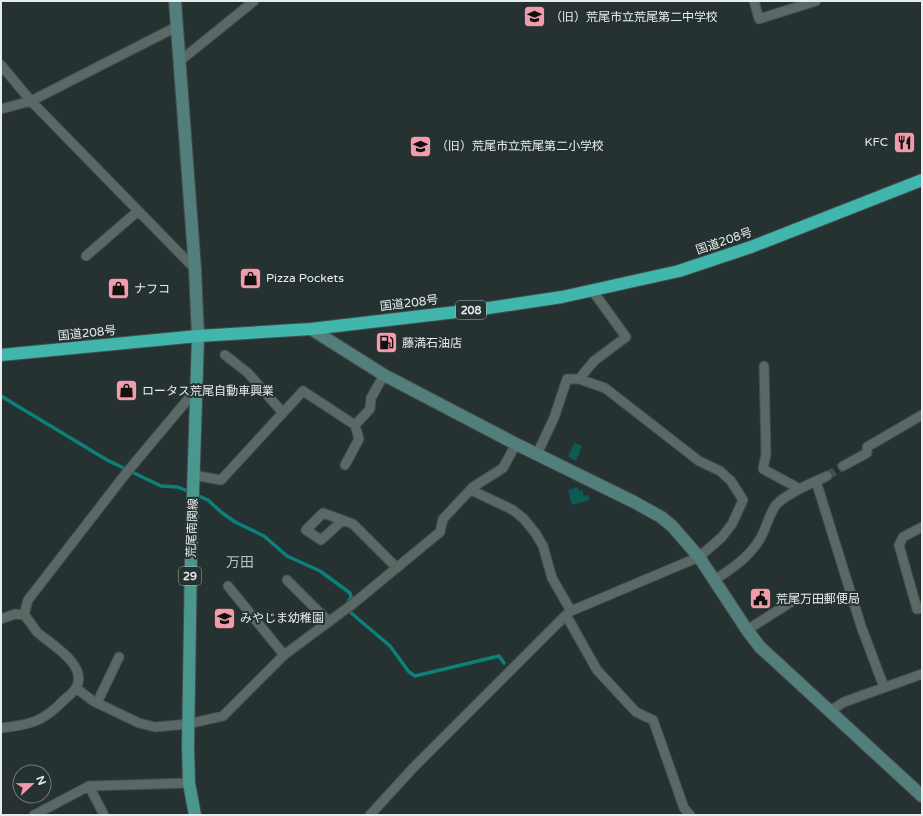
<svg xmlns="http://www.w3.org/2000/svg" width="923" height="816" font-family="'Varela Round','Noto Sans JP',sans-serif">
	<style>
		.green { fill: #0e5a55 }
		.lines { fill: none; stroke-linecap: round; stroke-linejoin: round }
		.stream { stroke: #0c8179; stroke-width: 3.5 }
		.street-tunnel { stroke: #434e4d; stroke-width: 9; stroke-dasharray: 9 4.5; stroke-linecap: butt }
		.street-casing { stroke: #434d4c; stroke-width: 11 }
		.secondary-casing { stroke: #434d4c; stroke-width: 14 }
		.primary-casing { stroke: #434d4c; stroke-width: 14 }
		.highway-casing { stroke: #434d4c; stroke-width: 14 }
		.street { stroke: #5a6866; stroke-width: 9 }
		.secondary { stroke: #527f7b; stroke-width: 12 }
		.primary { stroke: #4a9790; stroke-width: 12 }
		.highway { stroke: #40b6ac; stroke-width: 12 }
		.labels { text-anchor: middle; stroke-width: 4; stroke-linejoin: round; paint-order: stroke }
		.shield { fill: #263231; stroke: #acb5b4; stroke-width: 1 }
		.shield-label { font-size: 11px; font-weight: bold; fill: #e6edec }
		.poi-label { font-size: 12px; fill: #e6edec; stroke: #263231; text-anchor: start }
		.street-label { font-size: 12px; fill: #e6edec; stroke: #263231 }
		.quarter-label { font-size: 14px; fill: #b5c4c2; stroke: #263231 }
	</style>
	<rect width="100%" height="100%" fill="#263231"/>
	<path class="green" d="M574,443L582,446L576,461L568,457Z
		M578,487L579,491L582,490L584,496L588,495L590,500L572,505L568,490Z"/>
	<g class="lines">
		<path class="stream" d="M1,396L107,460L161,486L178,487L208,500L221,512L235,522L264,536L287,556L320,571L350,593L351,597L347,604L350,612L390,646L409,672L415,676L499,656L504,663"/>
		<path class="street-tunnel" d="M827,476L843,466"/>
		<defs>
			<path id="street" d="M754,1L759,19L816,1
				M181,60L254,1
				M1,65L31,101L195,269
				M1,109L31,101L178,26
				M86,256L138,211
				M225,355L248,373L283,413
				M764,366L766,454L763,469L800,489
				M579,379L594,361L626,337L592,290
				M345,465L359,439L355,425L370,409L371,398L384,375
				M843,466L867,453V447L922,415
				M193,475L221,480L303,391L355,425
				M816,481L861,626L884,687
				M471,490L513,510L524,519L536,534L543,546L552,578L571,611
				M343,520L321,540L306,530L323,513L353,524L397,568
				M922,527L903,537L899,545L917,609L922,608
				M287,580L329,622
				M714,580C732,569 749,557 760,539C766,529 769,514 776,505C787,493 812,483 827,476
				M228,586L284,655
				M566,615L597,670L636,712L653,720L684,808L690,815
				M1,619L15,614L24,615L28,600L127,472L189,398L196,400
				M747,630L791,602
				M76,688L93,701L139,723L155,727L188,724L223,716L284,655L354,603L440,532L443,519L473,487L503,468L516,444
				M97,703L119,657
				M830,711L844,702L922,674
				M1,728C29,725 43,722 63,701C67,697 73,693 76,688C89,665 50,644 37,632C33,627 29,620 24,615
				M89,786L104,815
				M34,815L89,786L189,783
				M370,815L413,768L566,615L571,611L699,557L722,537L732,524L743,500L731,481L720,471L699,461L605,388L579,379H567L554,418L537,454"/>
			<path id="secondary" d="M175,1L195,269L198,336
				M311,329L384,375L516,444L634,502L661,517L672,526L699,557L747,630L760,647L922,796"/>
			<path id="primary" d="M195,815L189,783L188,747L191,556L198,336"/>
			<path id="highway" d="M1,355L198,336L311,329L482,309L562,297L679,271L751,247L922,180"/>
		</defs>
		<use href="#street" class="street-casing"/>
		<use href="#secondary" class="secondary-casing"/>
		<use href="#primary" class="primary-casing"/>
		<use href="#highway" class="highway-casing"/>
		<use href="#street" class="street"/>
		<use href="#secondary" class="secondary"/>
		<use href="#primary" class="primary"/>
		<use href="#highway" class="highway"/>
	</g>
	<defs>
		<symbol id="school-square" viewBox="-11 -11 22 22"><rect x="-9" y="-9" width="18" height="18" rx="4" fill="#f39aab" stroke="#263231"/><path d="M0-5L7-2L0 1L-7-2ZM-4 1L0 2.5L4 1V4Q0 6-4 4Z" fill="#111"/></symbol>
		<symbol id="restaurant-square" viewBox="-11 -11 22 22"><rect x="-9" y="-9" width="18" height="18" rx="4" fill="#f39aab" stroke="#263231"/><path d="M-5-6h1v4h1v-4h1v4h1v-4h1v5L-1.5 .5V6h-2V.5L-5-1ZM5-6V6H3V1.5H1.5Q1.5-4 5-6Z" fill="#111"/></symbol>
		<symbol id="shop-square" viewBox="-11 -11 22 22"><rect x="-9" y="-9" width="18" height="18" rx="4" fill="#f39aab" stroke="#263231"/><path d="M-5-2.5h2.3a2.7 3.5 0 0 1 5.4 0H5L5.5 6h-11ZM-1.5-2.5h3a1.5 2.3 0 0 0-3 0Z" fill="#111"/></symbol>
		<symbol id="fuel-square" viewBox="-11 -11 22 22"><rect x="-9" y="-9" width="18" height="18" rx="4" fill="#f39aab" stroke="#263231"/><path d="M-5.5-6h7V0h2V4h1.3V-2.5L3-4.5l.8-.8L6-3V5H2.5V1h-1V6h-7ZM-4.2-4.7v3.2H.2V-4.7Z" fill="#111"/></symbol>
		<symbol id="civic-square" viewBox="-11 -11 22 22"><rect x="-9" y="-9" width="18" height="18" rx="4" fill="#f39aab" stroke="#263231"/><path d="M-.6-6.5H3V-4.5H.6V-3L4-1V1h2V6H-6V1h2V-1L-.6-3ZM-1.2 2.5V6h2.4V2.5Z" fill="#111"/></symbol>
	</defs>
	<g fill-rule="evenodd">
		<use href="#school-square" x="522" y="4" width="25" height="25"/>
		<use href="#restaurant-square" x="892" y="130" width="25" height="25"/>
		<use href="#school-square" x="408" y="134" width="25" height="25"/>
		<use href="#shop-square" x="238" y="266" width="25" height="25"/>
		<use href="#shop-square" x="106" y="276" width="25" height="25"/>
		<use href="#fuel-square" x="374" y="330" width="25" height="25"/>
		<use href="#shop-square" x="114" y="378" width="25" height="25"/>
		<use href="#civic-square" x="748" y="586" width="25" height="25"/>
		<use href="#school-square" x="212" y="606" width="25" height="25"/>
	</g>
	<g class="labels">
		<g class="shield">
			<rect x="456" y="301" width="30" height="18" rx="3"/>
			<rect x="179" y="567" width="22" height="18" rx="3"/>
		</g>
		<g class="shield-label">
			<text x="471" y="314">208</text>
			<text x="190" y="580">29</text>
		</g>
		<g class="poi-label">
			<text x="550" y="21">（旧）荒尾市立荒尾第二中学校</text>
			<text x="888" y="146" text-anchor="end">KFC</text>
			<text x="436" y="150">（旧）荒尾市立荒尾第二小学校</text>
			<text x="266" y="282">Pizza Pockets</text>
			<text x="134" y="293">ナフコ</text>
			<text x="402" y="347">藤満石油店</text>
			<text x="142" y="395">ロータス荒尾自動車興業</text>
			<text x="776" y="603">荒尾万田郵便局</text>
			<text x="240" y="622">みやじま幼稚園</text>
		</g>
		<g class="street-label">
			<text transform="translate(724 241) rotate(-19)" y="4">国道208号</text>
			<text transform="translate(409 303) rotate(-7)" y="4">国道208号</text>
			<text transform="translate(87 333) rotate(-6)" y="4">国道208号</text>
			<text transform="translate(192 528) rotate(-88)" y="4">荒尾南関線</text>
		</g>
		<g class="quarter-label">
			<text x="240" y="567">万田</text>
		</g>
	</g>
	<rect width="923" height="816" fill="none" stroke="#e6edec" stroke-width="4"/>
	<g transform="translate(32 784) rotate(68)"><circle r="19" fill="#263231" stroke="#737d7c"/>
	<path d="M0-3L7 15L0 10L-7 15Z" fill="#f39aab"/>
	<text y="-6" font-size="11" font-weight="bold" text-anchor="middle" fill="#e6edec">N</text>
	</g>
</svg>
